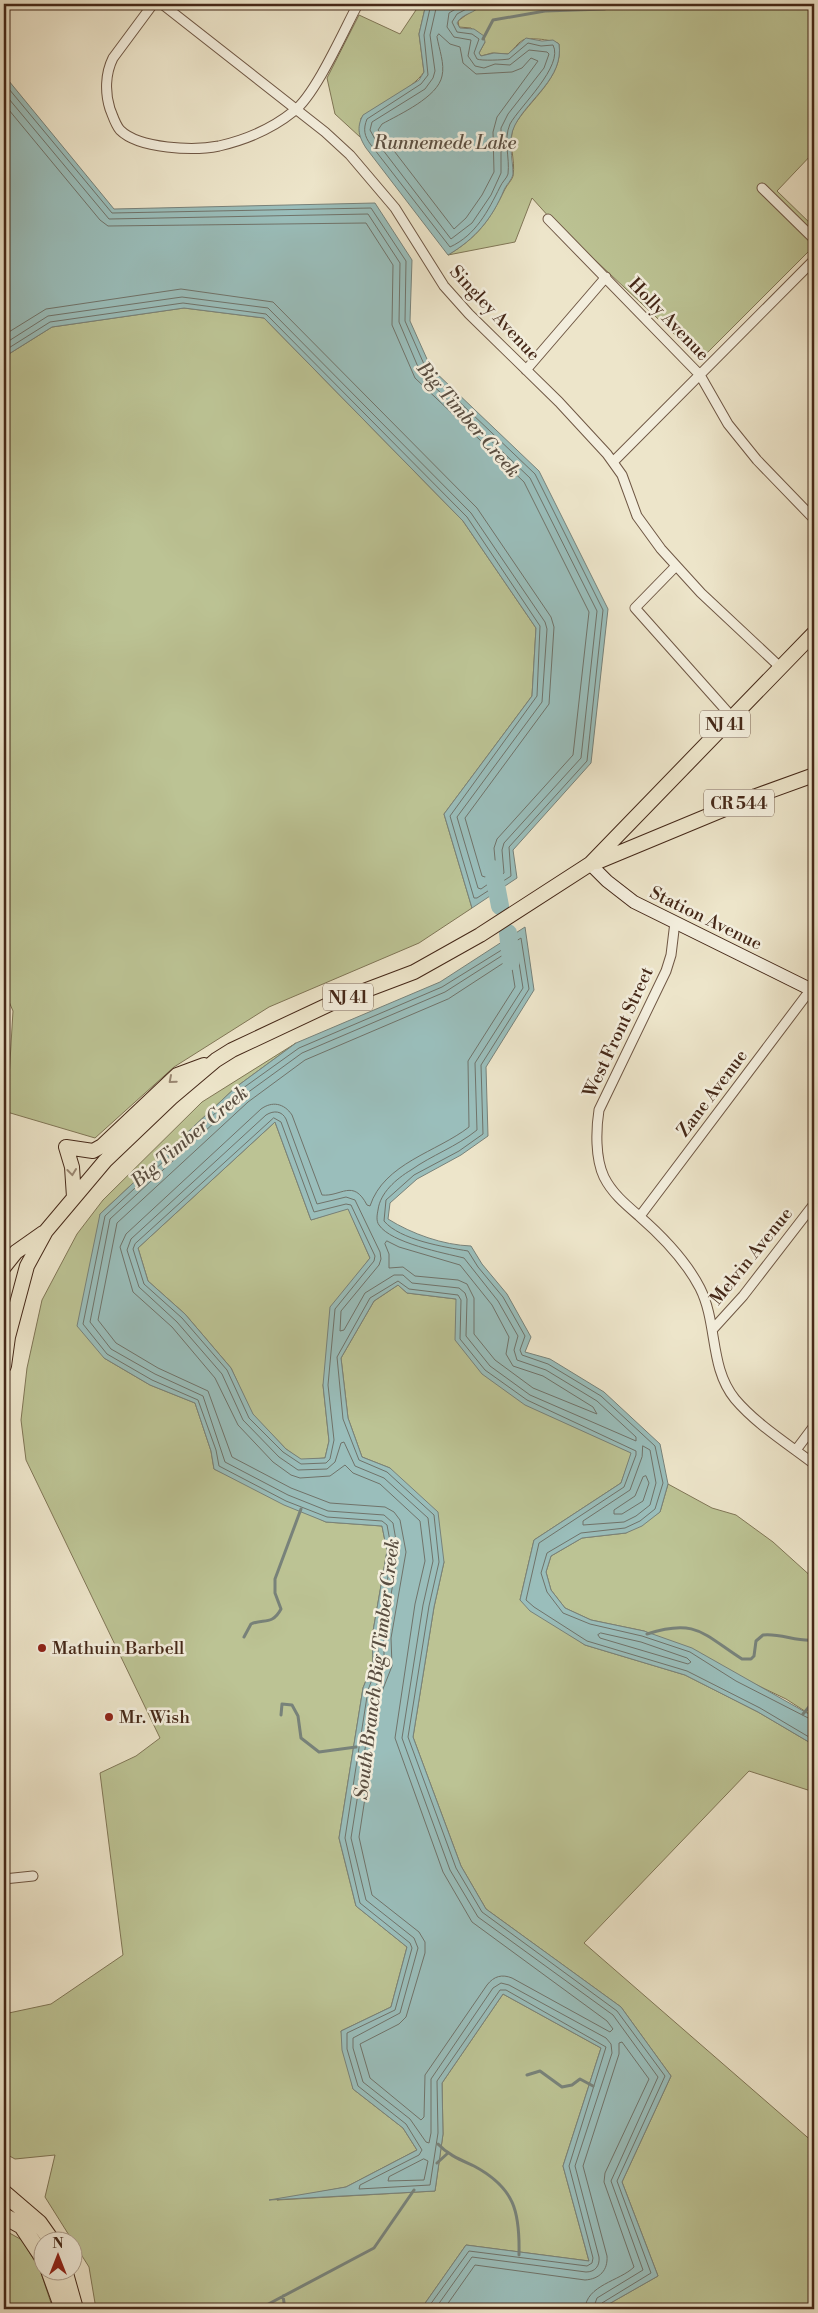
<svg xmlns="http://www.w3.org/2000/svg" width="818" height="2313" font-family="'Libre Bodoni',serif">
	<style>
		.green { fill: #bcc394; stroke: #807656 }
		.water { fill: #9abebb; stroke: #78827a; fill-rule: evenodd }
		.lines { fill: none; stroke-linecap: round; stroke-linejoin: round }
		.shore { stroke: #70736a; stroke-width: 1 }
		.stream { stroke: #78827a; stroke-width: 3 }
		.river { stroke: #9abebb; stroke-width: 18 }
		.street-casing { stroke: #6f5744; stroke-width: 11 }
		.secondary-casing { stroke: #452818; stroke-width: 14 }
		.primary-casing { stroke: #452818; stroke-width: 16 }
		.highway-casing { stroke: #452818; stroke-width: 18 }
		.street { stroke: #f3eedd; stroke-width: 9 }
		.secondary { stroke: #f3eedd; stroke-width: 12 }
		.primary { stroke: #ede5ca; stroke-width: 14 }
		.highway { stroke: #ede5ca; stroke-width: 16 }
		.oneway { stroke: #998671 }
		.poi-dot { fill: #8f2418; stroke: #f3eedd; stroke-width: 2 }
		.labels { text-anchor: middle; stroke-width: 5; stroke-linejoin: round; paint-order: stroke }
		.shield { fill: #f3eedd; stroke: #796353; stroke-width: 1 }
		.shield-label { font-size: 16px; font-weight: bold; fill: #452818 }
		.street-label { font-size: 18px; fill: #452818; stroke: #f3eedd }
		.poi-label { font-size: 18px; fill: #452818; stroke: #f3eedd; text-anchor: start }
		.water-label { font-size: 19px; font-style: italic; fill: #5a4e41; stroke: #f3eedd }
	</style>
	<rect width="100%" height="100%" fill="#ede5ca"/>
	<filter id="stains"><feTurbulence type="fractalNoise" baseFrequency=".004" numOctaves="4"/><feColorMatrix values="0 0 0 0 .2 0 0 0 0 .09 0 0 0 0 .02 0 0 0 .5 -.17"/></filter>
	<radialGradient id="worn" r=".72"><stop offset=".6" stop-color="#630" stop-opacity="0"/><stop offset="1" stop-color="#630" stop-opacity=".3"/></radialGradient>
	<path class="green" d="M420,4H426L419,34L424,72C411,91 379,103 361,118L360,137L335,114L327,78L359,15L400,34Z
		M481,4H814V152L777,191L814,227V246L701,359L550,218L532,198L515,242L448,255C478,237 490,220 505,189C507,185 512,180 513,176C516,159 507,142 514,126C529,100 564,77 559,44C555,40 529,37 523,40C517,43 514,50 508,54L492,53L481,56L479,53L485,42L471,28L459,27L458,21Z
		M184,308L264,318L463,521L536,628L532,696L444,814L472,908L419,943L269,1007L174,1067L95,1138L7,1112L13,1011L4,990V357L52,327Z
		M296,1043L236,1087L100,1214L104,1358L150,1385L195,1403L211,1451L214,1469L326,1522L382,1526L387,1551L372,1637L373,1663L363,1688L339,1838L356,1906L407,1947L391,2007L341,2031L353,2089L403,2128L417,2150L346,2187L277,2200L435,2191L443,2134L442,2083L503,1994L601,2048L563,2166L589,2261L466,2245L421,2309H96L89,2267L45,2197L55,2155L15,2159L4,2153V2014L51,2004L123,1955L100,1773L136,1756L160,1738L26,1460L21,1420L27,1368L42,1300L77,1234L103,1200L202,1102Z
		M275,1122L311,1220L348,1208L370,1258L357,1275L323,1385L329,1441L325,1458L301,1460L286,1449L252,1414L231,1368L185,1314L148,1281L138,1248Z
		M398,1285L407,1293L456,1299L541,1411L632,1453L621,1483L534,1540L520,1600L585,1645L685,1675L758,1712L814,1745V1792L749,1771L584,1943L814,2143V2309H600L658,2276L622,2182L671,2076L621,2007L486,1909L461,1866L413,1737L434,1607L444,1562L390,1468L362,1457L348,1418L341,1358L374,1301Z
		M668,1484L712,1508L736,1515L773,1542L814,1579V1717L786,1699L644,1631L591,1620L565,1608L551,1590L546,1572L551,1556L582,1538L626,1533L660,1512Z
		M4,2230L22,2240L40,2270L53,2309H4Z"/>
	<path class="water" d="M426,4H481C476,14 462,13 457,23L460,28L474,29L484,36L485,42L479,53L481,56L494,53L508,54L526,38L542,41L553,40L559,44C564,78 529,98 515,125C507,140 513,158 513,174C512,180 506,185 504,190C492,219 475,239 448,255L366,148C359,137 356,128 363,115L419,80L424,72L419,34Z
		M4,75L114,209L375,203L412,260L410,321L431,368L539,471L608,609L591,763L513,850L517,878L472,908L444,814L532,696L536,628L463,521L264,318L184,308L52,327L4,357Z
		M525,927L534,990L486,1067L488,1136L461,1155L417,1179L390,1203L388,1219C412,1234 443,1245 471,1246L482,1264L507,1294L531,1337L525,1352L550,1359L604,1392L660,1444L668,1484L660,1512L642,1526L626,1533L582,1538L551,1556L546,1572L551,1590L565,1608L591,1620L644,1631L692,1648L814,1717V1745L758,1712L685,1675L585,1645L530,1611L520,1600L534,1540L621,1483L631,1453L525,1405L482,1374L455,1340L456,1299L407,1293L398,1285L374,1301L341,1358L348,1418L362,1457L390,1468L438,1512L444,1562L434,1607L413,1737L461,1866L486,1909L621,2007L671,2076L622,2182L658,2276L600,2309H421L466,2245L589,2261L563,2166L601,2048L503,1994L442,2083L443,2134L435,2191L269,2200L346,2187L417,2150L403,2128L353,2089L342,2050L341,2031L391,2007L407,1947L356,1906L339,1838L363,1688L373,1663L372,1637L387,1551L382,1526L326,1522L284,1505L214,1469L211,1451L195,1403L150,1385L104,1358L77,1326L100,1214L236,1087L296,1043L440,982ZM275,1122L311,1220L348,1209L370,1258L330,1307L323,1385L329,1441L325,1458L301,1459L286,1449L253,1414L231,1368L185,1314L148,1281L138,1248Z"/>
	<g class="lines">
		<path class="shore" d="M431,4L424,35L428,75L421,84L367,119C363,129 364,136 371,145L450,247C476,235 488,211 500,187C502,182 507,178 508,174C510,157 503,140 510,124C520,106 564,66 553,45L541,46L528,43L509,59C503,60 481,61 477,59L474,53L479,39L472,34L457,32L452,22L457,14L476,4
			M437,4L430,35L435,71L433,78L425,89L372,122L370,130L376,141L451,239L472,223L491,195L501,173V128L508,114L544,68L549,54L547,52L529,50L510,65L495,64L484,68L475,66L468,56L471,40L454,37L447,27L449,13L464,4
			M439,34L450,44L460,47L463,63L476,74L512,72L522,68L531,58L538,61L497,117L493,132L494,172L482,195L466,218L454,229L378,130L382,124C400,114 438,97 442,76C445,64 439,49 437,37Z
			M4,83L112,213L371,208L406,261L405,321L427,371L535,474L603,610L587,761L509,847L511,876L477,898H474L450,816L537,696L540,626L467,517L266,314L183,303L50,322L4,351
			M4,93L109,219L368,214L400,263L399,322L421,374L530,478L597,611L581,758L504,843L502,850L504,873L481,889L478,888L457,817L542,702L547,629L545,622L471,513L268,308L182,297L48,316L4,344
			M4,104L100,220L108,226L366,223L393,265L392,325L415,378L524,482L589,612L573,755L497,839L494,848L496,870L485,877L482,876L465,818L549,704L554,627L551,617L477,508L273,302L181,289L46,309L4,335
			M507,961L511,962L515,987L468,1061L469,1127C437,1152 384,1163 370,1206L367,1205C353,1178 341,1197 322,1195L292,1115C284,1103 272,1101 261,1109L126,1234L120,1247L133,1292L172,1327L215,1378L238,1425L273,1462L291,1475L300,1478L330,1476L345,1465L353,1473L380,1484L420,1521L425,1561L415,1604L395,1738L443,1872L472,1922L607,2021L613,2029L610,2032L512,1978C502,1974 494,1976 487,1985L425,2075L424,2117L421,2120L370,2078L360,2044L399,2024L406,2017L425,1953V1942L419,1932L372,1895L359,1837L381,1694L392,1666L391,1638L406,1552L400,1520L394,1512L385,1507L330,1503L291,1488L232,1457L208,1391L158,1368L116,1343L98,1320L117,1223L248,1102L305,1060L448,999Z
			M274,1118L281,1122L314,1212L346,1204L351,1205L375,1256L374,1261L335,1309L328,1385L334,1440L330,1459L326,1463L301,1464L283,1452L249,1418L227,1370L182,1318L144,1284L133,1249L135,1244Z
			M387,1241L399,1247L460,1265L492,1305L509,1337L506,1354L513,1366L543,1376L593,1407L597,1414L533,1388L495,1360L474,1334V1298L467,1284L458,1280L415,1276L403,1267L389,1268V1254L385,1244Z
			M643,1446L650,1450L656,1483L650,1505L636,1516L624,1522L583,1525V1521L630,1490L642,1457Z
			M646,1476L649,1483L643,1501L622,1514H614V1510L635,1496L643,1477Z
			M601,1633L641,1642L687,1658L691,1662L688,1664L600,1638L598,1635Z
			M424,2159L428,2161L424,2180L388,2181L389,2177Z
			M427,2309L469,2251L587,2266L592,2263L593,2258L569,2166L606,2047L506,1990H500L437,2081L438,2133L430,2185L359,2189L360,2185L419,2155L422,2150L406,2124L358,2086L347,2049V2033L395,2010L412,1948L410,1943L360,1903L345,1838L368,1690L378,1664V1637L392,1552L387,1525L382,1521L327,1517L286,1501L219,1466L216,1450L198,1400L152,1380L107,1354L83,1324L105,1216L239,1091L299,1048L442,987L521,938L529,989L481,1065L483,1134L459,1151L414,1175L386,1200L384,1221C400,1240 444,1247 468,1251L478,1267L503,1297L525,1336L520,1350L522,1355L548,1364L601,1396L655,1446L663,1483L655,1509L640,1521L625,1528L581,1533L547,1553L541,1573L547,1592L563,1613L590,1624L642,1636L690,1652L736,1681L814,1721
			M435,2309L472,2257L586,2272C595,2272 600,2266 599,2257L575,2166L612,2053L611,2044L606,2038L509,1985L501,1983L493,1988L431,2079V2133L429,2143L426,2142L410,2119L363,2082L353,2048V2038L400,2013L418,1948L414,1938L366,1900L351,1838L374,1692L384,1665V1638L398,1552L393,1523L384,1515L328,1511L288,1495L225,1462L203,1396L155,1374L111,1349L90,1322L110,1219L243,1096L302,1053L445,992L514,948L517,950L523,988L475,1063L477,1130C456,1147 432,1155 411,1170C396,1179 380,1193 378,1210C377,1215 376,1221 379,1225C391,1243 444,1253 464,1258L498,1301L518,1336L514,1350L517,1360L546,1370L597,1401L636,1437V1441L530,1395L490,1366L466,1336L467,1299L465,1293L459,1288L412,1283L403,1275H394L365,1293L344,1330L340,1331L341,1311L379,1265L381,1259L380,1252L355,1200L346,1197L317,1204L286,1119C282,1111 274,1110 266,1115L131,1239L127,1250L139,1287L177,1322L222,1374L243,1420L279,1457L298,1470L327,1469L335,1462L341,1443L344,1442L355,1466L384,1478L428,1518L433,1561L423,1605L402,1738L450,1870L478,1917L613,2015L658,2077L611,2181L643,2270L597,2298L593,2309
			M444,2309L475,2265L585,2280C600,2279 608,2270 607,2256L583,2166L619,2054V2043L622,2042L649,2079L605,2173L604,2182L634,2267C620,2281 586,2285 585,2309
			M599,2309L602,2303L651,2273L617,2181L665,2076L617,2011L482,1912L456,1868L408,1737L429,1606L439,1562L434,1515L387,1472L359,1460L343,1419L337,1357L370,1298L398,1281L409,1289L458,1295L461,1300L460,1339L485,1370L527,1400L636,1451V1455L624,1487L539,1543L526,1600L534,1607L587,1641L687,1671L760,1708L814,1740"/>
		<path class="stream" d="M483,39L493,20L545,11L604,9L626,4
			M647,1634C696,1618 703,1634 742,1659H751L754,1656L756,1641L763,1635C781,1633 796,1642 814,1640
			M244,1637L251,1624C263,1618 272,1626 281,1609L275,1593V1579L301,1509
			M803,1714L814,1701
			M281,1715L282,1704L292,1705L298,1716L301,1738L319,1752L356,1747
			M527,2075L540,2071L562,2087L572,2085L580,2079L593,2086
			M438,2144C448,2155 461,2160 474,2166C515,2188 520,2212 519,2255
			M437,2163L448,2153
			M283,2296L285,2309
			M259,2309L374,2248L414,2190"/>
		<path class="river" d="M493,869L500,906
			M508,933L511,961"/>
		<defs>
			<path id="street" d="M153,4L113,58C105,74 105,93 110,109C113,116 115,124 120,130C139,149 194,151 219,146C245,140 273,128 294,111C316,94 344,30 358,4
				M162,4L325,132L350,155L395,208L444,286L469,314L559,402L607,454L622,475L637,516L661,549L701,593L780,667
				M762,188L814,239
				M548,219L700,375L728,424L757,460L814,519
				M526,370L606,277
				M613,462L814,260
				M676,566L635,608L732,717
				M675,922L671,955L666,971L599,1110C596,1129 595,1158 604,1177C612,1193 625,1204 639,1216C662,1236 686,1261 700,1288C718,1324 709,1367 735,1399C756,1424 788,1444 814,1464
				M640,1216L811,989
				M713,1329L743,1296L814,1204
				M796,1450L814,1426
				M4,1879L33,1876"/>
			<path id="secondary" d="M590,864L607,881L634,902L814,991"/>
			<path id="primary" d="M597,862L756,796L814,775
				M66,1147L93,1151L102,1146L177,1075L204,1065
				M66,1147L72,1167L74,1197
				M4,1267L16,1252L43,1233
				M4,1366L8,1337L27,1266L46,1231L105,1161L171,1098L216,1060L232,1050L332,1003L414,972L480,935L590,864L814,633"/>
			<path id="highway" d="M4,2193L39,2223L51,2240
				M4,2216L22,2226L42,2256
				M49,2270L63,2309
				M64,2270L75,2309"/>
		</defs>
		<use href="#street" class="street-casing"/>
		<use href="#secondary" class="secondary-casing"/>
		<use href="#primary" class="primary-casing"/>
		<use href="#highway" class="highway-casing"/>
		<use href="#street" class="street"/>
		<use href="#secondary" class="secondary"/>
		<use href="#primary" class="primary"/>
		<use href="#highway" class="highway"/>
	</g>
	<defs><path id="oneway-chevron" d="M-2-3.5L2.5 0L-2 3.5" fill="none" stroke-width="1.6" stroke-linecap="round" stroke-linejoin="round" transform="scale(1.25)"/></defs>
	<g class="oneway">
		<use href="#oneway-chevron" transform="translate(172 1080) rotate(139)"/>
		<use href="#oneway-chevron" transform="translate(72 1172) rotate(83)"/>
	</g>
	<g class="poi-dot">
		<circle cx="42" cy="1648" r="5"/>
		<circle cx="109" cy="1717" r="5"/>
	</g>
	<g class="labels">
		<g class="shield">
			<rect x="700" y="710.5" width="50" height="27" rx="4"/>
			<rect x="704" y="789.5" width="70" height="27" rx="4"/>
			<rect x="323" y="983.5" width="50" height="27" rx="4"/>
		</g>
		<g class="shield-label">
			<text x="725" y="730">NJ 41</text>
			<text x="739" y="809">CR 544</text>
			<text x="348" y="1003">NJ 41</text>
		</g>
		<g class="street-label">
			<text transform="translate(495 313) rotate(47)" y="6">Singley Avenue</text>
			<text transform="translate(669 319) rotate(46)" y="6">Holly Avenue</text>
			<text transform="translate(706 918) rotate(26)" y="6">Station Avenue</text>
			<text transform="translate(618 1032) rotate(-65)" y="6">West Front Street</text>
			<text transform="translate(712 1093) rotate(-53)" y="6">Zane Avenue</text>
			<text transform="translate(751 1256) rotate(-51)" y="6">Melvin Avenue</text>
		</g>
		<g class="poi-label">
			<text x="52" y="1654">Mathuin Barbell</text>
			<text x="119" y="1723">Mr. Wish</text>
		</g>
		<g class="water-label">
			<text x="445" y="149">Runnemede Lake</text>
			<text transform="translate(469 419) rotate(49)" y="7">Big Timber Creek</text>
			<text transform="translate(189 1136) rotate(-40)" y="7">Big Timber Creek</text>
			<text transform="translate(376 1669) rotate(-83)" y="7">South Branch Big Timber Creek</text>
		</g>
	</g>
	<rect width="818" height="2313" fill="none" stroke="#ede5ca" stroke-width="20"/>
	<rect x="5" y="5" width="808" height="2303" fill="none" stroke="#452818" stroke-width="2.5"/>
	<rect x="10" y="10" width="798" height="2293" fill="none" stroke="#452818"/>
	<g transform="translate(58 2256)"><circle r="24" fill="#f3eedd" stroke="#ad9f8e"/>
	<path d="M0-4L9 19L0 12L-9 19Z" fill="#8f2418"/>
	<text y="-8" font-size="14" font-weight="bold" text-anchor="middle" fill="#452818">N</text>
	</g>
	<rect width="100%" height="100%" filter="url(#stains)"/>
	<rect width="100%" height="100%" fill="url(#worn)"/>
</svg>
